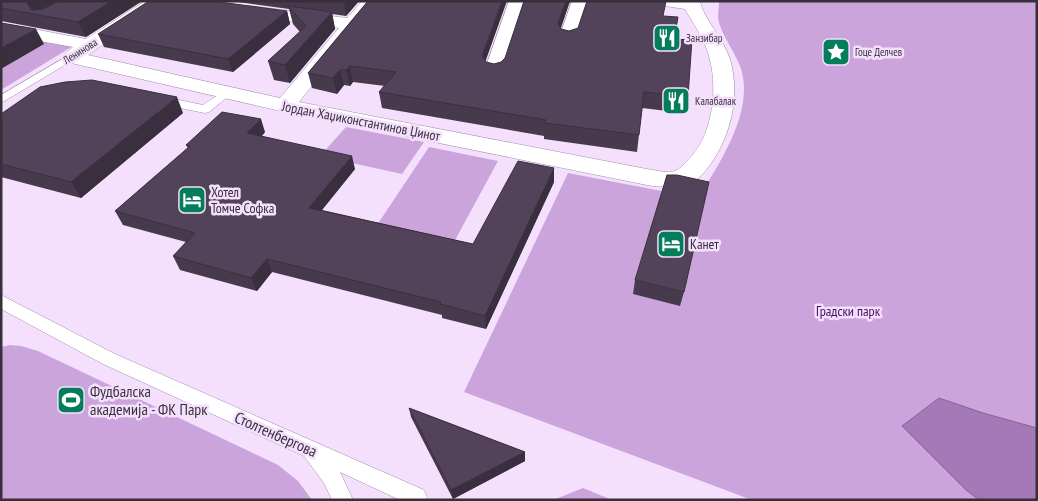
<svg xmlns="http://www.w3.org/2000/svg" width="1038" height="501" font-family="'PT Sans Narrow',sans-serif">
	<style>
		.green { fill: #cba4dc }
		.water { fill: #a579b8; stroke: #846392 }
		.lines { fill: none; stroke-linecap: round; stroke-linejoin: round }
		.lane-casing { stroke: #a18fa9; stroke-width: 1 }
		.street-casing { stroke: #a18fa9; stroke-width: 1 }
		.lane { fill: #fff; fill-rule: evenodd }
		.street { fill: #fff; fill-rule: evenodd }
		.wall { fill: #473a4d }
		.shaded-wall { fill: #3a2f3f }
		.building { fill: #53435a; stroke: #3a2f3f }
		.labels { text-anchor: middle; stroke-width: 5; stroke-linejoin: round; paint-order: stroke }
		.far-poi-label { font-size: 11px; fill: #37303b; stroke: #f4e0fd; text-anchor: start }
		.far-street-label { font-size: 11px; fill: #37303b; stroke: #f4e0fd }
		.street-label { font-size: 14px; fill: #37303b; stroke: #f4e0fd }
		.poi-label { font-size: 14px; fill: #37303b; stroke: #f4e0fd; text-anchor: start }
		.park-label { font-size: 14px; fill: #480c5c; stroke: #f4e0fd }
		.near-poi-label { font-size: 16px; fill: #37303b; stroke: #f4e0fd; text-anchor: start }
		.near-street-label { font-size: 16px; fill: #37303b; stroke: #f4e0fd }
	</style>
	<rect width="100%" height="100%" fill="#f4e0fd"/>
	<path class="green" d="M719,1H1037V500H752L464,392L568,173L698,198C720,163 756,109 740,66C735,52 719,31 718,17C718,12 719,6 719,1Z
		M1,28L78,43L1,90V69L16,60Z
		M346,127L424,142L402,174L320,156Z
		M429,147L498,161L454,242L377,225Z
		M10,345L21,346L38,351L278,465L298,481L312,500H1V347Z
		M583,488L612,500H553Z"/>
	<path class="water" d="M939,398L983,413L1037,428V500H979L966,490L902,426Z"/>
	<g class="lines">
		<defs>
			<path id="lane" d="M71,54L76,57L75,59L1,103V95Z
				M227,89L233,92L231,94L209,112L205,113L160,104L154,100L160,96L203,105Z
				M1,295L115,354L424,490L427,497L426,500H400L340,472L353,500H332L324,483L304,456L103,364L1,309Z"/>
			<path id="street" d="M145,1H166L88,55L280,98L339,28L251,16L245,15L242,11L245,7L251,6L347,18L362,1H380L299,102L652,170C659,171 668,173 675,171C680,169 684,164 687,161C712,138 718,92 710,60C706,41 694,25 685,9L658,5L655,1H700C702,16 724,40 730,59C740,94 732,132 712,162C707,169 701,177 694,181C681,188 666,187 652,186L285,112L71,63L64,61L61,57L73,47L1,34V23L86,39Z
				M509,1H527L504,72L501,76L494,78L487,76L484,72Z
				M572,1H590L577,38L575,42L568,44L561,42L559,38Z"/>
		</defs>
		<use href="#lane" class="lane-casing"/>
		<use href="#street" class="street-casing"/>
		<use href="#lane" class="lane"/>
		<use href="#street" class="street"/>
	</g>
	<path class="wall" d="M1,1H142L86,37L1,21Z
		M231,1H359L346,16L332,14L335,29L290,83L274,80L268,61L300,32L293,24L289,9Z
		M368,1L486,62L494,64L501,62L570,1L561,28V29L569,31L663,16L674,40L688,97L684,113L642,108L637,152L544,139V136L382,108L379,92L385,86L353,82L350,86L344,85L337,94L312,88L308,73Z
		M287,11L290,24L233,72L104,47L98,34Z
		M183,113L81,198L1,177V114Z
		M265,132L262,136L355,169L322,210L473,244L554,182L486,329L442,318V315L272,272L257,291L180,270L173,256L186,242L123,225L115,211L188,148L186,145Z
		M635,280L684,292L680,306L633,294Z
		M409,408L525,452V461L453,499L411,417Z"/>
	<path class="shaded-wall" d="M29,1H58L33,14L27,3Z
		M112,1H142L86,37L78,22Z
		M344,1H359L346,16Z
		M502,1H507L482,71V56Z
		M566,1H570L557,37L558,23Z
		M287,11L290,24L233,72L228,59Z
		M332,12L335,29L290,83L285,65Z
		M36,29L44,44L1,69V48Z
		M350,66L353,82L350,86L346,70Z
		M340,70L344,85L337,94L333,78Z
		M177,97L183,113L81,198L71,182Z
		M261,119L265,132L252,146L247,133Z
		M352,156L355,169L313,221L309,208Z
		M554,168V182L486,329L485,316Z
		M267,259L272,272L257,291L251,278Z
		M525,452V461L453,499L451,490Z"/>
	<path class="building" d="M1,1H29L27,3L32,10L43,9L59,1H112L78,22L1,8Z
		M149,1H212L287,11L228,59L98,34Z
		M368,1H502L482,56L486,62L494,64L501,62L505,58L524,1H566L558,23L561,29L569,31L578,28L587,1H666L663,16L678,17L674,40L692,39L688,97L644,92L639,135L545,123L546,120L379,92L396,72L350,66L346,70H340L333,78L308,73Z
		M288,6L332,12L285,65L268,61L306,26Z
		M1,23L36,29L1,48Z
		M92,80L177,97L71,182L1,164V114L40,87L65,82Z
		M222,112L261,119L247,133L352,156L309,208L473,244L518,161L554,168L485,316L440,304L441,302L267,259L251,278L173,256L195,233L115,211L190,146L186,145Z
		M667,175H677L709,182L684,292L635,280Z
		M409,408L525,452L451,490Z"/>
	<defs>
		<symbol id="restaurant-square" viewBox="-11 -11 22 22"><rect x="-9" y="-9" width="18" height="18" rx="4" fill="#047d5a" stroke="#f4e0fd"/><path d="M-5-6h1v4h1v-4h1v4h1v-4h1v5L-1.5 .5V6h-2V.5L-5-1ZM5-6V6H3V1.5H1.5Q1.5-4 5-6Z" fill="#fff"/></symbol>
		<symbol id="sight-square" viewBox="-11 -11 22 22"><rect x="-9" y="-9" width="18" height="18" rx="4" fill="#047d5a" stroke="#f4e0fd"/><path d="M0-6L1.8-2.2L6-1.7L2.9 1.2L3.7 5.4L0 3.3L-3.7 5.4L-2.9 1.2L-6-1.7L-1.8-2.2Z" fill="#fff"/></symbol>
		<symbol id="hotel-square" viewBox="-11 -11 22 22"><rect x="-9" y="-9" width="18" height="18" rx="4" fill="#047d5a" stroke="#f4e0fd"/><path d="M-6-4.5h1.5V1H6V5H4.5V3h-9V5H-6ZM-4 0a1.8 1.8 0 1 1 3.6 0ZM.5 0V-2.5h3Q6-2.5 6 0Z" fill="#fff"/></symbol>
		<symbol id="stadium-square" viewBox="-11 -11 22 22"><rect x="-9" y="-9" width="18" height="18" rx="4" fill="#047d5a" stroke="#f4e0fd"/><path d="M0-5a6.5 5 0 1 0 0 10a6.5 5 0 1 0 0-10ZM-3.5-1.8h7v3.6h-7Z" fill="#fff"/></symbol>
	</defs>
	<g fill-rule="evenodd">
		<use href="#restaurant-square" x="651" y="22" width="32" height="32"/>
		<use href="#sight-square" x="820" y="36" width="32" height="32"/>
		<use href="#restaurant-square" x="660" y="85" width="32" height="32"/>
		<use href="#hotel-square" x="176" y="184" width="32" height="32"/>
		<use href="#hotel-square" x="655" y="228" width="32" height="32"/>
		<use href="#stadium-square" x="55" y="384" width="32" height="32"/>
	</g>
	<g class="labels">
		<g class="far-poi-label">
			<text x="686" y="42">Занзибар</text>
			<text x="855" y="56">Гоце Делчев</text>
			<text x="695" y="105">Калабалак</text>
		</g>
		<g class="far-street-label">
			<text transform="translate(80 51) rotate(-32)" y="4">Ленинова</text>
		</g>
		<g class="street-label">
			<text transform="translate(361 121) rotate(11)" y="5">Јордан Хаџиконстантинов Џинот</text>
		</g>
		<g class="poi-label">
			<text x="211" y="197">Хотел<tspan x="211" dy="16">Томче Софка</tspan></text>
			<text x="690" y="249">Канет</text>
		</g>
		<g class="park-label">
			<text x="848" y="316">Градски парк</text>
		</g>
		<g class="near-poi-label">
			<text x="90" y="397">Фудбалска<tspan x="90" dy="18">академија - ФК Парк</tspan></text>
		</g>
		<g class="near-street-label">
			<text transform="translate(276 434) rotate(24)" y="6">Столтенбергова</text>
		</g>
	</g>
	<rect width="1038" height="501" fill="none" stroke="#37303b" stroke-width="5"/>
</svg>
